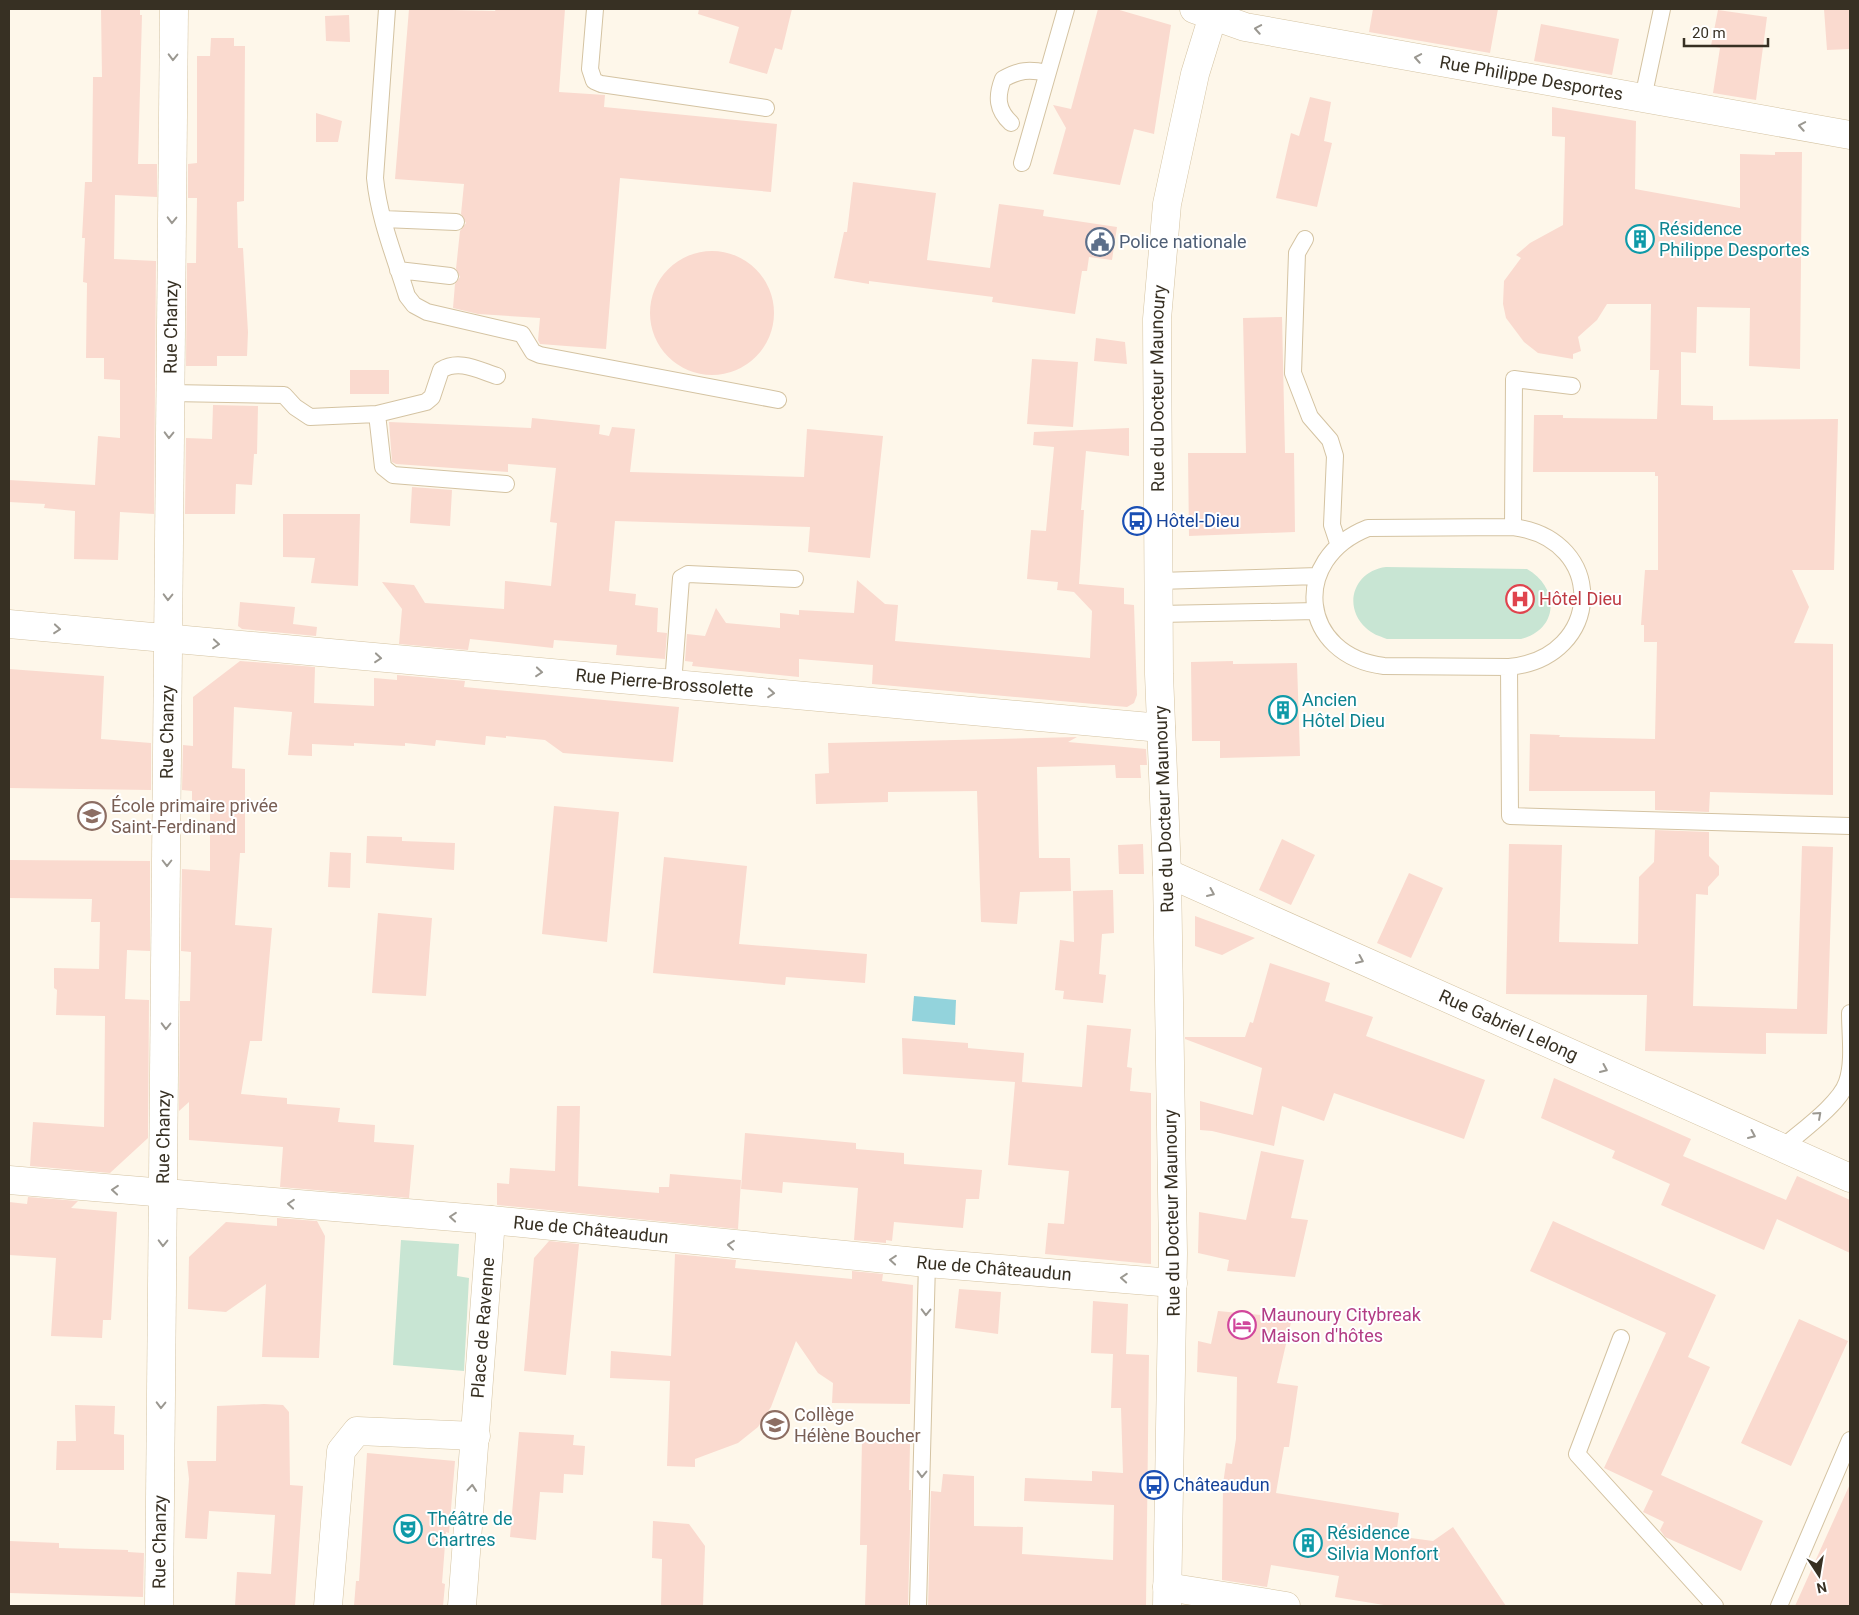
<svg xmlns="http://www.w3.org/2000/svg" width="1859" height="1615" font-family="Roboto,sans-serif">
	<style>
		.green { fill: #c8e5d3 }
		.water { fill: #93d3dc }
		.building { fill: #fadacf }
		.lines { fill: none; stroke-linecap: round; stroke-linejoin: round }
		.lane-casing { stroke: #d4c3a2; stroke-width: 18 }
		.street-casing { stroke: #d4c3a2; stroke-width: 29 }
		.secondary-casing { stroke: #d4c3a2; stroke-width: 29 }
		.lane { stroke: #fff; stroke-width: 16 }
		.street { stroke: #fff; stroke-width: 28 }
		.secondary { stroke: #fff; stroke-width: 28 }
		.oneway { stroke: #9b9891 }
		.labels { text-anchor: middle; stroke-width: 4; stroke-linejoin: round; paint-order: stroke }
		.street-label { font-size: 18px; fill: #373023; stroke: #fff }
		.culture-label { font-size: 18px; fill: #0d838f; stroke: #fff; text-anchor: start }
		.service-label { font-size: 18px; fill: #4e5e75; stroke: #fff; text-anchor: start }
		.transit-label { font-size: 18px; fill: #164399; stroke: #fff; text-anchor: start }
		.health-label { font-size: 18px; fill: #be3a42; stroke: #fff; text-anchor: start }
		.education-label { font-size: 18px; fill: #785e54; stroke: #fff; text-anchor: start }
		.hotel-label { font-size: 18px; fill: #b23c85; stroke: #fff; text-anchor: start }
	</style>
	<rect width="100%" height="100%" fill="#fef7ea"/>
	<path class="green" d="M1386,567L1527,569C1559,587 1560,629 1521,639H1387C1379,636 1372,634 1366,628C1342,606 1354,571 1386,567Z
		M401,1240L459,1244L457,1276L469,1278L464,1371L393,1365Z"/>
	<path class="water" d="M914,996L956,1000L955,1025L912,1021Z"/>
	<path class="building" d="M101,9H140V15H142L138,164H157V197L115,195L114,259L156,261L154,514L120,512L118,560L74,559L75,511L44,508L45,504L9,502V480L95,485L98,436L120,438V380L104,379V358H86L87,283L83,282L85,238H82L85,182H92L93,77H102Z
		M409,9L495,11L496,9H565L559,92L605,95L604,107L777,124L771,192L620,178L606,349L540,344L538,340L540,318L478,314L453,308L455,284L460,277L456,269L460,231L466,223L461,214L464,184L395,179Z
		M699,9H792L782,50L775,48L767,74L729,63L739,27L698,14Z
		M1098,9H1116L1171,25L1154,134L1134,129L1120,185L1053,174L1066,128L1053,105L1071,109Z
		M1373,9H1498L1490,53L1369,32Z
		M1824,9H1850V49L1827,50Z
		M1718,10L1767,17L1756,100L1713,93L1720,48L1711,46Z
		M349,15L350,42L326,41L325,16Z
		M1541,24L1619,39L1612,75L1534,61Z
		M211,38H234V46H245L244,201L237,202L238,248H243L248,332L247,356H217V366H186L187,263H196L197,198H188V164L197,163V56H210Z
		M1310,97L1331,102L1324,141L1332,143L1317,207L1276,198L1291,133L1299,136Z
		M1552,107L1636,121L1635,189L1740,208V154L1775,155V152H1802L1800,369L1749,366L1750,308L1697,307L1696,353L1681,352V405L1713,406V420L1838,419L1834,570H1792L1809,607L1794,643L1833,644V795L1710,792L1709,812L1655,810V791H1529L1530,734L1560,735L1559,737L1655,739L1657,642H1644V625H1641L1645,570H1658V476H1655V472H1533L1534,415H1563V418L1657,419L1659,370H1650L1651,304H1607L1597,320L1578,337L1581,351L1573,354V359L1538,353L1524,342L1506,318L1503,304L1504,281L1521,258L1516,255L1530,243L1563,225L1565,137L1552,136Z
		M316,113L342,121L338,142H316Z
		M853,182L936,193L927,260L990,268L999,204L1044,210L1043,216L1117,227L1112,260L1089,257L1087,271H1082L1075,314L992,302L993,297L869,281V284L834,278L844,232H847Z
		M650 313a62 62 0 1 1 124 0a62 62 0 1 1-124 0Z
		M1282,317L1285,453H1294L1295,532L1189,536L1188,453H1246L1243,318Z
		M1096,338L1125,342L1127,364L1094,361Z
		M1032,359L1078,362L1073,427L1027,424Z
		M350,370H389V394H350Z
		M213,405L258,406L257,454H254L252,485L236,484L235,514H185L186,438L212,439Z
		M532,418L600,425L599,434L609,436L612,427L635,429L630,472L804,477L807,429L883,436L870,558L808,552L810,527L615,521L609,591L636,594L635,605L658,608L657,632L667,633L665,659L616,655L617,645L554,640L553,648L470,639L468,650L399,644L402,609L382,582L414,585L425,603L504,609L505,581L551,586L557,523L550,522L556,468L508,464V472L396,464L392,462L389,422L531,428Z
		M1129,428V456L1086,451L1081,510H1084L1079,584L1124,588V604L1134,605L1137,695L1134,703L1127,707L872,684L873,665L799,659V677L692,666L693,662L685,661L687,634L705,636L716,608L726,623L780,628V613L799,615V610L854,613L857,580L885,604L898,605L895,641L1090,658L1092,611L1074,592L1057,590L1058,582L1027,579L1031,530L1046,531L1054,447L1033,445L1034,432Z
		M412,487L452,490L450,526L410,523Z
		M283,514H360L358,586L311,583L315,558L283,557Z
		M240,602L295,607L293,624L317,627L316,636L242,629L238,626Z
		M240,661L315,667L314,703L374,706V678L397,680V675L465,681L464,687L679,707L673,762L563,753L545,740L506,736V738L486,736L485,745L436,740L435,746L405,743V746L354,743V746L312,744V756L288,755L292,712L234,707L232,768L245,769V853H240L235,925L272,928L262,1041H250L241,1094L287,1098V1104L340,1108L338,1122L375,1125L374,1142L414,1145L409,1198L280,1187L283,1147L189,1140V1102L179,1111L180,1001H190L191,952L181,951L182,869L210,871V808L192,807V791L182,790L183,745L193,746V697Z
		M1233,661V664L1297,663L1300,756L1220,758V741H1192L1191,662Z
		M9,669L104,676L101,739L151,743V790L9,788Z
		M1077,737L1068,742L1146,749L1147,765H1140L1141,778H1116L1115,765L1037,767L1039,858H1070L1071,891L1020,892L1017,924L981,922L977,791L888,792V802L816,804L815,774L829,773L828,743Z
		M554,806L619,812L607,942L542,934Z
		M1655,830L1709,832V856L1719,866V875L1708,887V895L1696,894L1693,1006L1797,1009L1802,846L1833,847L1827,1034L1766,1033V1054L1645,1051L1647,995L1506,994L1509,844L1562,845L1559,942L1638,944L1639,877L1654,862Z
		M367,836L402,837V841L455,843L454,870L366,863Z
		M1282,839L1315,855L1291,905L1259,890Z
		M1143,844L1144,874H1119L1118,845Z
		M330,852L351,853L350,888L328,887Z
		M664,857L747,866L739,944L867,954L865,983L786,977L785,985L653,973Z
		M9,860L150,861V951L127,950L125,999L149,1000L148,1138L110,1173L30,1166L33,1122L104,1127L105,1016L56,1015L57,990L54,988V968L99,969L100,922H91L92,899L9,898Z
		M1409,873L1443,888L1411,958L1377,943Z
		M1113,890L1114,933L1102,934L1099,974L1106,975L1103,1003L1063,999L1064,991L1055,990L1060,940L1074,942L1073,891Z
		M378,913L432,918L426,996L372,993Z
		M1195,916L1255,938L1222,955L1195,946Z
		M1270,963L1330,983L1325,1001L1373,1017L1366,1036L1485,1080L1464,1139L1334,1093L1324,1121L1282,1106L1274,1146L1212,1131L1200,1130V1101L1253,1115L1262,1068L1185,1039V1037H1245L1250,1022L1253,1023Z
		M1087,1025L1131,1029L1127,1067L1132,1068L1130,1091L1151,1093V1264L1045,1254L1048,1223L1064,1224L1069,1171L1008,1165L1015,1082L903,1074L902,1038L968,1043V1048L1024,1053L1022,1082L1082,1087Z
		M1554,1078L1691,1139L1683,1156L1786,1200L1797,1176L1850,1200V1253L1777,1219L1764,1250L1661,1205L1670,1184L1612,1158L1615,1151L1541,1118Z
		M557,1106H580L578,1186L659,1193V1187H669L670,1174L741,1180L738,1229L497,1205V1183L509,1184L510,1168L555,1171Z
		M745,1133L856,1143V1149L904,1153V1164L982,1170L979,1199H966L963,1228L894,1222L892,1241L886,1240V1243L854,1240L858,1188L783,1182L782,1193L741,1189Z
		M1261,1151L1304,1160L1291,1218L1308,1220L1295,1277L1227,1271L1229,1260L1198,1253L1199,1212L1246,1220Z
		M28,1197L78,1201L71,1208L117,1212L111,1320H103L102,1338L51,1336L56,1258L9,1255V1202L27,1204Z
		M277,1218L317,1221L325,1236L319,1358L262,1357L266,1284L226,1312L188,1309L189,1257L226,1222L277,1226Z
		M1553,1221L1716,1295L1688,1357L1710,1367L1661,1475L1763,1521L1741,1571L1665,1537L1660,1530L1664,1522L1643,1512L1653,1491L1604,1468L1666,1333L1530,1271Z
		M549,1241L579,1244L566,1375L524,1371L534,1258Z
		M675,1254L736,1260L735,1268L852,1279V1271L883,1274L882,1281L913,1285L910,1404L832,1403L833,1383L818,1373L796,1341L771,1407L758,1427L738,1443L695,1459V1467L667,1466L670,1381L610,1378L611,1351L671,1356Z
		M959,1289L1001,1292L998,1334L955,1328Z
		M1093,1301L1128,1304L1126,1354L1149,1355L1146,1606H928L931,1491L941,1492L943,1474L974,1476V1526L1023,1527L1022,1554L1113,1560L1114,1505L1024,1501L1025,1478L1092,1481V1471L1123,1473L1121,1408H1111L1113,1354L1091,1353Z
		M1218,1311L1292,1318L1277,1383L1298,1386L1289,1447H1284L1276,1493L1399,1513L1396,1536L1433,1541L1453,1527L1506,1606H1390L1335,1597L1339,1576L1271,1565L1267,1587L1222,1580L1223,1484L1226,1463L1232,1464L1236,1439L1237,1377L1197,1372L1198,1341L1211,1344Z
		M1799,1319L1848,1341L1791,1466L1741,1443Z
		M264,1404L283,1405L289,1412L290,1485L303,1486L295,1606H235L237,1572L271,1574L275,1515L209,1511L207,1539L185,1538L189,1479L187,1461H216L217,1406Z
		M75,1405L115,1406L114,1434L124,1435V1470H56L57,1441H76Z
		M519,1432L574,1435L573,1445L585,1446L583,1475L564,1474L563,1493L540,1492L536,1540L510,1537Z
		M862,1440L910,1444L909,1490H911L908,1606H865L867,1545H860Z
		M367,1453L455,1461L449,1533L446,1532L442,1583L445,1584L443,1606H354L356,1581H359Z
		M1850,1484V1606H1795Z
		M653,1521L689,1524L705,1546L703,1606H661L662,1559L652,1558Z
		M9,1541L59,1543V1548L128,1550V1552L144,1553L143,1597L9,1593Z"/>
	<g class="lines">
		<defs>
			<path id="lane" d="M387,9L375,178C379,219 395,257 407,296L414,305L427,312L522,334L533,352L540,355L778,400
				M595,9L590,69L594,81L601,84L766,108
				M1643,98L1662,9
				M1011,123C997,110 996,97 1003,79C1019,70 1029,69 1047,73
				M1022,163L1066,9
				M383,219L456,222
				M1305,239L1297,253L1293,373L1310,417L1330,440L1335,456L1332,525L1338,543
				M398,270L450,276
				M170,393L284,395L295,407L310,417L377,414L426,402L432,397L441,370C459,359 478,370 497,376
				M377,414L383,467L393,475L506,484
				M1513,527C1608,539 1604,658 1509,667L1384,666C1300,656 1289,559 1368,528Z
				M1513,527L1514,379L1572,386
				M1159,581L1318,576
				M1159,614L1316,611
				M1509,667L1510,816L1850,826
				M673,684L681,578L688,574L795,579
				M1782,1148C1800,1132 1840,1104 1847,1082C1854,1062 1850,1035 1850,1013
				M1621,1338L1577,1454L1715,1606
				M918,1606L927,1263
				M1779,1606L1850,1440"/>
			<g id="street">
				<path id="s1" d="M1194,9L1245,27L1850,135"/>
				<path id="s2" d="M9,624L1161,728"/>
				<path id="s3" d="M1167,873L1850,1178"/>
				<path id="s4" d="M9,1180L491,1220L927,1263L1173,1283"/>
				<path d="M1167,1587L1286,1606"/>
				<path id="s5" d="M159,1606L174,9"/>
				<path d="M328,1606L341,1451L357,1431L476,1436"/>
				<path id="s6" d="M462,1606L491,1220"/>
			</g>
			<g id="secondary">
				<path id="s7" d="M1167,1606L1173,1253L1167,873L1159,674L1157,319L1167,204L1195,74L1215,9"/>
			</g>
		</defs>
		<use href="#lane" class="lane-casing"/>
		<use href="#street" class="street-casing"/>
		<use href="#secondary" class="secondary-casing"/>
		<use href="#lane" class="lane"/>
		<use href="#street" class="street"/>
		<use href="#secondary" class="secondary"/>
	</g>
	<defs><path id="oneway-chevron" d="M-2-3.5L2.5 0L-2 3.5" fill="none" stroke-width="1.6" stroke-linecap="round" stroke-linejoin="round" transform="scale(1.25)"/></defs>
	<g class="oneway">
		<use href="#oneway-chevron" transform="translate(1258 29) rotate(-170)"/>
		<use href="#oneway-chevron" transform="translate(173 57) rotate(91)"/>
		<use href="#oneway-chevron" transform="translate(1418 58) rotate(-170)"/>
		<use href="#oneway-chevron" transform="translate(1802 126) rotate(-170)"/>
		<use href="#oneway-chevron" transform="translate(172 220) rotate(91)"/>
		<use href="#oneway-chevron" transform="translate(169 435) rotate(91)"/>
		<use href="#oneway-chevron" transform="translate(168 597) rotate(91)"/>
		<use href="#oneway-chevron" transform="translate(57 629) rotate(5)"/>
		<use href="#oneway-chevron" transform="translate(216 644) rotate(5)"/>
		<use href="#oneway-chevron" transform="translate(378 658) rotate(5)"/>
		<use href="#oneway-chevron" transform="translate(539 672) rotate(5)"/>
		<use href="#oneway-chevron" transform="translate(771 693) rotate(5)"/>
		<use href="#oneway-chevron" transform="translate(167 863) rotate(90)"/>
		<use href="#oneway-chevron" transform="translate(1211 893) rotate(24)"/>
		<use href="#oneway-chevron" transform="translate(1360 960) rotate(24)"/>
		<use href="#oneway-chevron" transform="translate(166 1026) rotate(91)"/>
		<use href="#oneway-chevron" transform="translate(1604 1069) rotate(24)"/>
		<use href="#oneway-chevron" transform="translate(1818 1115) rotate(-42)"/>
		<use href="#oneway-chevron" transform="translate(1752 1135) rotate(24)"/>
		<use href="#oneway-chevron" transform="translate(115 1190) rotate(-175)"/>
		<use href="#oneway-chevron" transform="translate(291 1204) rotate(-175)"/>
		<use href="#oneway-chevron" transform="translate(453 1217) rotate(-175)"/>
		<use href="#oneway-chevron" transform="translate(163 1243) rotate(91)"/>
		<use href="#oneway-chevron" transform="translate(731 1245) rotate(-174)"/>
		<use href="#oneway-chevron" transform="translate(893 1260) rotate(-175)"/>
		<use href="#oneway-chevron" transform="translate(1124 1278) rotate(-176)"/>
		<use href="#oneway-chevron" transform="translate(926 1312) rotate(91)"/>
		<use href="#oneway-chevron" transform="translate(161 1405) rotate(91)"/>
		<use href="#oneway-chevron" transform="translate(922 1474) rotate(91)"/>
		<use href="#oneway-chevron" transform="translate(472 1488) rotate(-85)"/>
	</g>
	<defs>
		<symbol id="building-ring" viewBox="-11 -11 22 22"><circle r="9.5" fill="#fff" stroke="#0f9aa8" stroke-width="1.5"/><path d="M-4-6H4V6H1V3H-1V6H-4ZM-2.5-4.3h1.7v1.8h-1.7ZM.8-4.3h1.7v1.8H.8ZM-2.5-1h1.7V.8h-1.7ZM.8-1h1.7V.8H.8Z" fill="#0f9aa8"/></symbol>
		<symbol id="civic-ring" viewBox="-11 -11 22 22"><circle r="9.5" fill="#fff" stroke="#5c6f8a" stroke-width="1.5"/><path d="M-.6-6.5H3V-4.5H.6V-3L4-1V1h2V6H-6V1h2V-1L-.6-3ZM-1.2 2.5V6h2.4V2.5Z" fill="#5c6f8a"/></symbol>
		<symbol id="bus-ring" viewBox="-11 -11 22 22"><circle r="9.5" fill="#fff" stroke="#1a4fb4" stroke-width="1.5"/><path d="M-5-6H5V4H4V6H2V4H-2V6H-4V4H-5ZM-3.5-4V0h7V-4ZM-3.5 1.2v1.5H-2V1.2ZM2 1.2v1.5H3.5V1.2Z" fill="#1a4fb4"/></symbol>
		<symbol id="hospital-ring" viewBox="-11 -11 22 22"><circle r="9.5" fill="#fff" stroke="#e0444e" stroke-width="1.5"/><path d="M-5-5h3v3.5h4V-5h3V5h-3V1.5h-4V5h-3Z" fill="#e0444e"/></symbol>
		<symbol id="school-ring" viewBox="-11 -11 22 22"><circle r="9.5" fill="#fff" stroke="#8d6e63" stroke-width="1.5"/><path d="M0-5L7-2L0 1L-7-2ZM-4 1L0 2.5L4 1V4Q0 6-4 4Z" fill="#8d6e63"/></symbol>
		<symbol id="hotel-ring" viewBox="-11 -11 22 22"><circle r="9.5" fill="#fff" stroke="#d1479c" stroke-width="1.5"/><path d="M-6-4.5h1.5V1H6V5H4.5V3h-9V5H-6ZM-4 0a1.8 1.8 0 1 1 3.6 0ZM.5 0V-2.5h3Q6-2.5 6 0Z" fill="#d1479c"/></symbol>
		<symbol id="theatre-ring" viewBox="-11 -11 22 22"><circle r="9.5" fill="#fff" stroke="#0f9aa8" stroke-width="1.5"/><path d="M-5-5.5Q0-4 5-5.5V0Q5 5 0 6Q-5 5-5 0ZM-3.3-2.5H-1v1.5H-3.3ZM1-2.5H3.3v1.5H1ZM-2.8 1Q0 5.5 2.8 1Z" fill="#0f9aa8"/></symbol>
	</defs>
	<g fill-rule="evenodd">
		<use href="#building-ring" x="1624" y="223" width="32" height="32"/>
		<use href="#civic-ring" x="1084" y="226" width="32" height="32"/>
		<use href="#bus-ring" x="1121" y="505" width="32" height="32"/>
		<use href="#hospital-ring" x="1504" y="583" width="32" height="32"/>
		<use href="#building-ring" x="1267" y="694" width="32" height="32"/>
		<use href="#school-ring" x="76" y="800" width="32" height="32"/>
		<use href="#hotel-ring" x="1226" y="1309" width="32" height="32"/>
		<use href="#school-ring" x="759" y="1409" width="32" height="32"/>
		<use href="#bus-ring" x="1138" y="1469" width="32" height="32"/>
		<use href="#theatre-ring" x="392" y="1513" width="32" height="32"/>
		<use href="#building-ring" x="1292" y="1527" width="32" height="32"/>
	</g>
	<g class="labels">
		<g class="street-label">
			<text dy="6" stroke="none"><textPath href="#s1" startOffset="345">Rue Philippe Desportes</textPath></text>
			<text dy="6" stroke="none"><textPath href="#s5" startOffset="1279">Rue Chanzy</textPath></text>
			<text dy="6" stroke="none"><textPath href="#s7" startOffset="1218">Rue du Docteur Maunoury</textPath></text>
			<text dy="6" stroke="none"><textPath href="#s2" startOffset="658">Rue Pierre-Brossolette</textPath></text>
			<text dy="6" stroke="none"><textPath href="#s5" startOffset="874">Rue Chanzy</textPath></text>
			<text transform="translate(1164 809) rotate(-92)" y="6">Rue du Docteur Maunoury</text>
			<text dy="6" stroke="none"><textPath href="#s3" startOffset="374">Rue Gabriel Lelong</textPath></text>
			<text dy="6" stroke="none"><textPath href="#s5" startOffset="469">Rue Chanzy</textPath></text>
			<text transform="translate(1172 1213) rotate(-91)" y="6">Rue du Docteur Maunoury</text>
			<text dy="6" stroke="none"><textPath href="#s4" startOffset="584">Rue de Châteaudun</textPath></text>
			<text dy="6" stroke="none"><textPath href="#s4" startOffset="989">Rue de Châteaudun</textPath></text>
			<text dy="6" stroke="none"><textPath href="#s6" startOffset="279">Place de Ravenne</textPath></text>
			<text dy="6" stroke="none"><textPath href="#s5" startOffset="64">Rue Chanzy</textPath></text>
		</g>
		<g class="culture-label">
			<text x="1659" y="235">Résidence<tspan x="1659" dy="21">Philippe Desportes</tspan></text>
			<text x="1302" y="706">Ancien<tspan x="1302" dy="21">Hôtel Dieu</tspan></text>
			<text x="427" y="1525">Théâtre de<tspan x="427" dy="21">Chartres</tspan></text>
			<text x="1327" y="1539">Résidence<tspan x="1327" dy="21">Silvia Monfort</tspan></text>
		</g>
		<g class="service-label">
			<text x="1119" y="248">Police nationale</text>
		</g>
		<g class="transit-label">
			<text x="1156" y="527">Hôtel-Dieu</text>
			<text x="1173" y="1491">Châteaudun</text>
		</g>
		<g class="health-label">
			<text x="1539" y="605">Hôtel Dieu</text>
		</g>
		<g class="education-label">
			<text x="111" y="812">École primaire privée<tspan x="111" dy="21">Saint-Ferdinand</tspan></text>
			<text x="794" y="1421">Collège<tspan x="794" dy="21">Hélène Boucher</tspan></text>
		</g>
		<g class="hotel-label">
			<text x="1261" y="1321">Maunoury Citybreak<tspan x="1261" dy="21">Maison d'hôtes</tspan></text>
		</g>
	</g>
	<rect width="1859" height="1615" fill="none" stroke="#373023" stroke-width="20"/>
	<g transform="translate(1819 1575) rotate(168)" stroke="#ffffff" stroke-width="4" paint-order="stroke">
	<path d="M0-4L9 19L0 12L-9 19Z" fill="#373023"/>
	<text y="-8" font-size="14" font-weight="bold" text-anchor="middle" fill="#373023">N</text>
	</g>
	<path d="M1684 38v8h84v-8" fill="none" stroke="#373023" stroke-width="2.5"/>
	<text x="1692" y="38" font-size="15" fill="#373023" stroke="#ffffff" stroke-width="4" paint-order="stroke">20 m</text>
</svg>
